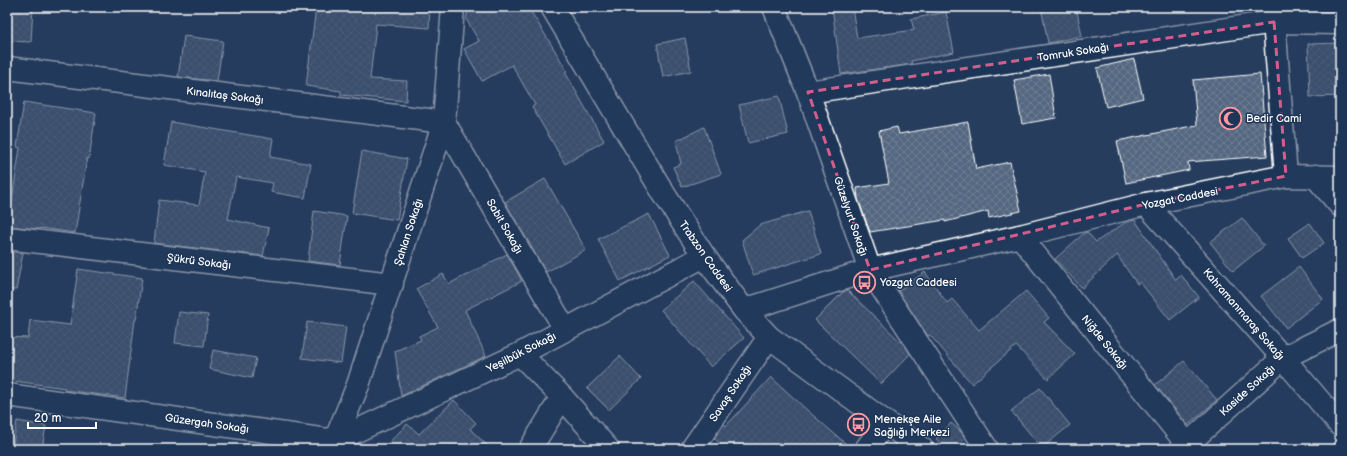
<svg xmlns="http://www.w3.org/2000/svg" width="1347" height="456" font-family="'Balsamiq Sans',sans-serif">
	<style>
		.building { fill: url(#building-cross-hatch); stroke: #fff }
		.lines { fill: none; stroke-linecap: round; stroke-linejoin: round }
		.street-casing { stroke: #fff; stroke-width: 25 }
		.secondary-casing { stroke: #fff; stroke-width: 25 }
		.street { stroke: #1d3557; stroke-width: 22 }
		.secondary { stroke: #1d3557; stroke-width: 22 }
		.marked { fill: none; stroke: #d45d8c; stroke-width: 3; stroke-dasharray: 8 5; stroke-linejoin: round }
		.labels { text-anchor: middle; stroke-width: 3; stroke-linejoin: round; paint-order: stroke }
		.street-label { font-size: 11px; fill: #fff; stroke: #1d3557 }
		.poi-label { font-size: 11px; fill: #fff; stroke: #1d3557; text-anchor: start }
	</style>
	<defs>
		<pattern id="building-cross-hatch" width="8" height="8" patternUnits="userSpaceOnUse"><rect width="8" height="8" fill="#556781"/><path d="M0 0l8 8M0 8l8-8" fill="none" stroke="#6e7e94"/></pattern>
	</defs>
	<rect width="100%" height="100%" fill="#263d5e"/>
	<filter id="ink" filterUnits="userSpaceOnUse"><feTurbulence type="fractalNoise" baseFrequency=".025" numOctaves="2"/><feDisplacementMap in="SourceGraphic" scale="8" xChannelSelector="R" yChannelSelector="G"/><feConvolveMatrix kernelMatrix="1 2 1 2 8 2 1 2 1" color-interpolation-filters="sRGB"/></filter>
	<g filter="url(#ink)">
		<path class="building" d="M7,7H33L31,42L7,41Z
			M316,7H430L429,28L376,24L370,79L407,81L406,101L341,95V91L306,86Z
			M469,7H528L554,49L567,71L565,72L604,141L565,164L532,107L535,105L512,65L482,81L464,49L479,41L466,19Z
			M832,7H852L857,38L914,30L911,19L946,12L954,52L911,61L912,64L841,74Z
			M1041,7H1076L1082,36L1048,43Z
			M184,36L223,41L217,81L178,77Z
			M685,38L691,71L663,77L657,44Z
			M1340,43V96L1310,97L1308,44Z
			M1134,59L1143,98L1106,107L1097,68Z
			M1049,74L1056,118L1022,124L1014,80Z
			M1260,74L1267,156L1188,162L1189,170L1126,183L1117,141L1197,125L1193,80Z
			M779,96L788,134L748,143L739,105Z
			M24,102L96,113L89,159L87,158L75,233L40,228V229L8,226L20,148L17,147Z
			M171,122L273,139L270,157L311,164L305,198L271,192L273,183L236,177L228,219L269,228L263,256L154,243L159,200L199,205L205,172L164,165Z
			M968,122L976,169L1010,162L1021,211L989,218L988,211L945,222V220L870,232L858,199L857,188L889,183L879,131L897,127L899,134Z
			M704,127L721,174L682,187L673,167L681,164L676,141Z
			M362,151L407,159L397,220L352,213Z
			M545,179L586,250L546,272L505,202Z
			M314,211L347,216L340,265L308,261Z
			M808,211L821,254L753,275L742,240L760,225Z
			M649,214L670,255L620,281L598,239Z
			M1242,218L1264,246L1233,271L1210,242Z
			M1135,220L1176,280L1181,275L1199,297L1170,320L1140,282L1137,284L1117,255L1082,288L1055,259L1084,233L1087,232L1096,242L1126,222Z
			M1310,223L1324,243L1302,258L1288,238Z
			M7,251L23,253L16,290H7Z
			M507,254L522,281L465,310L486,356L401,396L395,351L421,340L419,336L438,327L416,289L443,274L449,284Z
			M1299,267L1323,299L1286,328L1261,296Z
			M78,269L142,278L136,320H135L125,398L64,390L65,388L7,380V337L28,338L30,320L70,325Z
			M925,272L947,303L952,299L979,330L1026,291L1049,318L1044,322L1075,354L1048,379L1016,346L972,384L930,335L928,336L898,291Z
			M694,281L744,338L711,367L661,310Z
			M847,290L906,347L910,354L881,384L815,320L843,292Z
			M179,312L208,315L204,346L175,343Z
			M307,322L346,327L341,363L302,358Z
			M213,350L256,358L252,378L209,369Z
			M620,356L641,379L609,410L587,388Z
			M1184,361L1217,400L1188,425L1155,385Z
			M771,377L808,411L852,449H726L714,438L724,424L726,426Z
			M1040,388L1070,425L1042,448L1011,411Z
			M454,400L476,423L470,429L491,449H383L407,424L419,434Z
			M17,421L46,426L42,449H12Z
			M951,423L962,433L965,438L956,449H947L936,439Z"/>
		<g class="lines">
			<defs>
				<path id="street" d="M774,7L808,92L870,270L987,449
					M1273,8L1286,176
					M7,68L444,122L565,329
					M808,92L1274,22L1340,23
					M1315,176L1340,205
					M1146,204L1283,358L1340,425
					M1020,236L1191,449
					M7,238L392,284
					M520,354L562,397L608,449
					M7,395L335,441L520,354L704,256
					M332,448L358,385L444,122L453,7
					M530,449L562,397
					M692,449L769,337
					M866,449L886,423
					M1182,449L1283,358L1340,330"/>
				<path id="secondary" d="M552,7L664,194L704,256L744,310L769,337L922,449
					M744,310L870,270L1020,236L1146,204L1286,176L1340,177"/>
			</defs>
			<use href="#street" class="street-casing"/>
			<use href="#secondary" class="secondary-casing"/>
			<use href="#street" class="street"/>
			<use href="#secondary" class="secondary"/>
		</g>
	</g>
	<path d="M0 0H1347V456H0ZM1274,22L1286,176L1146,204L870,270L808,92Z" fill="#263d5e" fill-opacity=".55" fill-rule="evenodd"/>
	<path class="marked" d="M1274,22L1286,176L1146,204L870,270L808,92Z"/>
	<defs>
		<symbol id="mosque-ring" viewBox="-11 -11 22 22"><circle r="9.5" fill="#1d3557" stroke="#ff9aa2" stroke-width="1.5"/><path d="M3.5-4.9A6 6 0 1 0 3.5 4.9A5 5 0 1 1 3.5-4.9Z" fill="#ff9aa2"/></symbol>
		<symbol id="bus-ring" viewBox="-11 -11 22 22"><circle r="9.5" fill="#1d3557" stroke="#ff9aa2" stroke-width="1.5"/><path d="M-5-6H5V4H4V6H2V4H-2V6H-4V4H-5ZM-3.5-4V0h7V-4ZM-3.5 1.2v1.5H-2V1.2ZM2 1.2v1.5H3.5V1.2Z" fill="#ff9aa2"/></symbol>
	</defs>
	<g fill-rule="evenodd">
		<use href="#mosque-ring" x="1218" y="106" width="25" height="25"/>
		<use href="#bus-ring" x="852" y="270" width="25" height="25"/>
		<use href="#bus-ring" x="846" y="412" width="25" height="25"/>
	</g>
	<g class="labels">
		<g class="street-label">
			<text transform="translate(1073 52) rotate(-9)" y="4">Tomruk Sokağı</text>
			<text transform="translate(225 95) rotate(7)" y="4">Kınalıtaş Sokağı</text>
			<text transform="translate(1180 198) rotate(-11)" y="4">Yozgat Caddesi</text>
			<text transform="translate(851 216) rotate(71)" y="4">Güzelyurt Sokağı</text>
			<text transform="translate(505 226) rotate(60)" y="4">Sabit Sokağı</text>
			<text transform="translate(408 232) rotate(-72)" y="4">Şahlan Sokağı</text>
			<text transform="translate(706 256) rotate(55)" y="4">Trabzon Caddesi</text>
			<text transform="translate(199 261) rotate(7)" y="4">Şükrü Sokağı</text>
			<text transform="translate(1244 314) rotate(49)" y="4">Kahramanmaraş Sokağı</text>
			<text transform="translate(1105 342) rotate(51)" y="4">Niğde Sokağı</text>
			<text transform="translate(521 352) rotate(-27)" y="4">Yeşilbük Sokağı</text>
			<text transform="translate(1247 390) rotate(-42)" y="4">Kaside Sokağı</text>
			<text transform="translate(730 393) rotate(-56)" y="4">Savaş Sokağı</text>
			<text transform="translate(207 423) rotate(8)" y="4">Güzergah Sokağı</text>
		</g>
		<g class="poi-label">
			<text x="1246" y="122">Bedir Cami</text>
			<text x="880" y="286">Yozgat Caddesi</text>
			<text x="874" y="423">Menekşe Aile<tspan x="874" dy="13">Sağlığı Merkezi</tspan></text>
		</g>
	</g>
	<rect width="1347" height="456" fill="none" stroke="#1d3557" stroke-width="24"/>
	<rect x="12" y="12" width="1323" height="432" fill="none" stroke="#fff" stroke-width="1.5" filter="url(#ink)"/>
	<path d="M28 422v6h68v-6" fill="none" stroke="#ffffff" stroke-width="2"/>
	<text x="34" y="422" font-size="12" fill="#ffffff" stroke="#1d3557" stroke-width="3" paint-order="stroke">20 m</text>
</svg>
